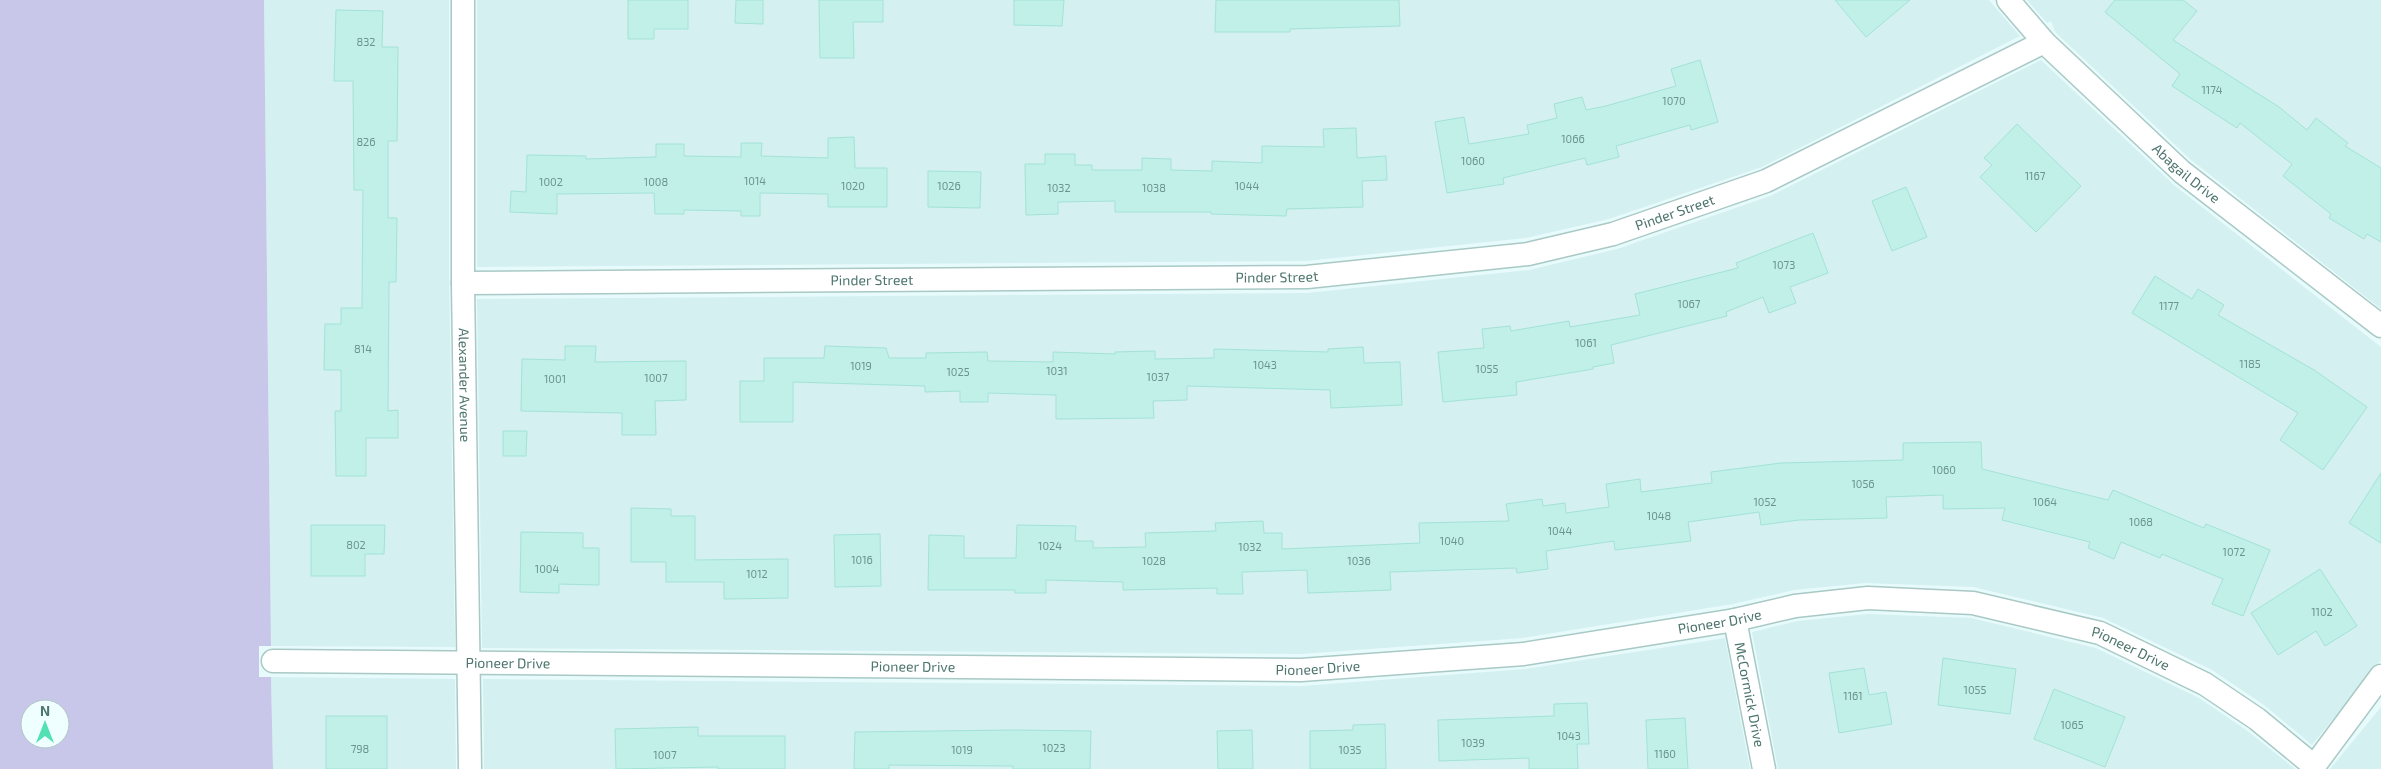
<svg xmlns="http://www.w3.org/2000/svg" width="2381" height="769" font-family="'Exo 2',sans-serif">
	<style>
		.residential { fill: #d4f0f0 }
		.green { fill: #c8c7e9; fill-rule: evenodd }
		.building { fill: #c1f0e9; stroke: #a2e2d7 }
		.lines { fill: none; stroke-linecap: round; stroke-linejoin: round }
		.minor-casing { stroke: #a9c9c5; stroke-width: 25 }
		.minor { stroke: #fff; stroke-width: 22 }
		.labels { text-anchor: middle; stroke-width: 4; stroke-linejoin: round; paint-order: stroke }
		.number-label { font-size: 11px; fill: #6a948c }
		.street-label { font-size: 14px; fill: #4d756d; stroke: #effefe }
	</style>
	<rect width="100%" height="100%" fill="#e8fbfc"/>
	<path class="residential" d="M264,0H449V268L455,647L271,646Z
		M477,0H1989L2020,36L1762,167L1609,219L1526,238L1306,261L477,267Z
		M2027,0H2381V309L2190,159L2055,32L2051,21L2047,23Z
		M2041,60L2174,185L2381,347V660L2312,745L2264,705L2212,670L2103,618L1973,587L1866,583L1794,590L1733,604L1523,638L1301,654L482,648L477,299L1307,293L1529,270L1617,249L1770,196Z
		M1868,614L1971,618L2096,648L2199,698L2249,732L2295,769H1778L1752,632L1797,621Z
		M1725,638L1750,769H484L483,679L1302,686L1525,669Z
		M271,677L455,679L456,769H273Z
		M2381,707V769H2330Z"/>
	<path class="green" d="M0,0H264L271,646H259V677H271L273,769H0ZM30,709H60V739H30Z"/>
	<path class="building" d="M628,0H688V29H654V39H628Z
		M736,0H763V24L735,23Z
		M819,0H883V22H853L854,58H820Z
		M1014,0H1064L1062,26L1014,25Z
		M1216,0H1399L1400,26L1290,29V32H1215Z
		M1835,0H1910L1866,37Z
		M2115,0H2183L2197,11L2173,40L2279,107L2307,130L2316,118L2348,143L2345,146L2381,168V242L2367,234L2364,239L2329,218L2331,214L2283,176L2292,164L2240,123L2237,128L2172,86L2180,74L2105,12Z
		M336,10L383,11L382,47H398L397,141H388V218H397L396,282H389L388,411L398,410V438H366V476H336L335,411H341V370H324L325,324H341V308H362L363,190H354L353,81H334Z
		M1700,60L1718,122L1691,130L1690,125L1616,146L1619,157L1587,165L1585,158L1503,178L1504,184L1447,193L1435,122L1464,117L1469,144L1529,134L1527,125L1557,118L1554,104L1582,97L1586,110L1606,106L1676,86L1671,69Z
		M2017,124L2081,186L2036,232L1980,177L1992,165L1984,158Z
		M1356,128L1357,158L1386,156L1387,180L1362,181L1363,207L1287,209L1286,216L1211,214V212H1115V201L1058,202V214L1026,215L1025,164H1045V154H1075V165H1092V170H1142V158L1171,159V170L1212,171V161L1262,163V146L1324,147L1323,129Z
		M854,137L855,168H887V207H828V194L760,193V216H741V211L684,210V214H655L654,193L557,194V214L510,212L511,191L526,192L527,155L586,156V159L656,157V144H684V156L741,157V143H762L761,156L828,158V138Z
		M928,171L981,172L980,208L928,207Z
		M1906,187L1927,237L1892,251L1872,201Z
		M1813,233L1828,273L1790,287L1796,303L1769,313L1763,297L1726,312L1727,316L1611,345L1614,363L1593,367V369L1516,382L1517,395L1443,402L1438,352L1484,348L1482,329L1510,326L1511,331L1569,321L1570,327L1640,315L1635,294L1738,268L1736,263Z
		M2155,276L2192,299L2198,289L2224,305L2218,315L2314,370L2367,407L2323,470L2280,440L2298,413L2132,313Z
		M565,346H596L595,362L686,361V400L655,401L656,435H622V413L521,411L522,359L565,360Z
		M825,346L886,348L889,358H926V353L987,352L988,361L1053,362V352L1115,354V352L1155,351V359L1214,358V349L1328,352V349L1363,347L1364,363L1400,362L1402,405L1331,408L1330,390L1187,386V400L1153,401L1154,418L1056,419V395L988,393V402H960V391L925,392V386L793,382V422H740V381H764V358H824Z
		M503,431H527L526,456H503Z
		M1981,442L1982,469L2108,500L2113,490L2204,528L2206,524L2270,550L2243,616L2212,604L2223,579L2162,554L2160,558L2121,542L2114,559L2088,548L2090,542L2002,520L2005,508L1943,509V495L1886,497L1887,518L1799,520L1761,525L1759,512L1688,522L1691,541L1615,550L1614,541L1546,551L1548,569L1517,573L1516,568L1390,572L1391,590L1308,593L1307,570L1242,572L1243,594H1217V588L1123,590V582L1046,580V593H1015V590H928L929,535L964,536V558H1016L1017,525L1076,526L1075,541H1093V548L1146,547L1145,533L1216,531L1215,523L1263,521L1264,533H1282V549L1420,543L1419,523L1509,521L1506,504L1542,499L1543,506L1565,503L1566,513L1609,507L1606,484L1640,479L1641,492L1712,483L1711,472L1781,463L1903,460V443Z
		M2381,473V543L2349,523Z
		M631,508L671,509V516H695V560L788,559V598L724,599V582H666V562H631Z
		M311,525H385L384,554H365V576H311Z
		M521,532L583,533V548H599V585L559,584V593L520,592Z
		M880,534L881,586L835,587L834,535Z
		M2320,569L2357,626L2325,646L2316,631L2278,655L2251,613Z
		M1943,658L2016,669L2010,714L1938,705Z
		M1864,668L1869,695L1886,692L1892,724L1839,733L1829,673Z
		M2054,689L2125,717L2105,767L2034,739Z
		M1587,703L1589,744H1577L1578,769H1529V758L1439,761L1438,720L1554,716V704Z
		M326,716H387V769H326Z
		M1685,718L1688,769H1648L1646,720Z
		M1385,724L1386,769H1310V731L1353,730V725Z
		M698,727V736H785V769H718V767L616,769L615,729Z
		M1013,730L1091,731L1090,769H1013V766L889,765V769H854L855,732Z
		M1252,730L1253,769H1218L1217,731Z"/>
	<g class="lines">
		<defs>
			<g id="minor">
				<path id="s1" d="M463,0V283L470,769"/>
				<path id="s2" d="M2008,0L2044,42L2182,172L2381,326"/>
				<path id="s3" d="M463,283L1307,277L1528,254L1613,234L1766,181L2044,42"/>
				<path id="s4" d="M1735,620L1764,769"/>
				<path id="s5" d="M273,661L1301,670L1524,654L1735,620L1795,606L1868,598L1973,603L2100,633L2205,684L2257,719L2314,766"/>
				<path d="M2312,769L2381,676"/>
			</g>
		</defs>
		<use href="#minor" class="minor-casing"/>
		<use href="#minor" class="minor"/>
	</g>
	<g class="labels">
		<g class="number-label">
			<text x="366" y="46">832</text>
			<text x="2212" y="94">1174</text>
			<text x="1674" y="105">1070</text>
			<text x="1573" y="143">1066</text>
			<text x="366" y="146">826</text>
			<text x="1473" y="165">1060</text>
			<text x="2035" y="180">1167</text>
			<text x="755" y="185">1014</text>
			<text x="551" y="186">1002</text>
			<text x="656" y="186">1008</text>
			<text x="853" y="190">1020</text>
			<text x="949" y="190">1026</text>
			<text x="1247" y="190">1044</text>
			<text x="1059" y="192">1032</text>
			<text x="1154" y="192">1038</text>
			<text x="1784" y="269">1073</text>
			<text x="1689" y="308">1067</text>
			<text x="2169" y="310">1177</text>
			<text x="1586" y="347">1061</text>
			<text x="363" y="353">814</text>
			<text x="2250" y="368">1185</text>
			<text x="1265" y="369">1043</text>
			<text x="861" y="370">1019</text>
			<text x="1487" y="373">1055</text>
			<text x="1057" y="375">1031</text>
			<text x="958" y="376">1025</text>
			<text x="1158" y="381">1037</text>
			<text x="656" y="382">1007</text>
			<text x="555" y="383">1001</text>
			<text x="1944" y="474">1060</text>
			<text x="1863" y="488">1056</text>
			<text x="1765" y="506">1052</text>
			<text x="2045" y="506">1064</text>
			<text x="1659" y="520">1048</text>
			<text x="2141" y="526">1068</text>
			<text x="1560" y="535">1044</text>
			<text x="1452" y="545">1040</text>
			<text x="356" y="549">802</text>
			<text x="1050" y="550">1024</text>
			<text x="1250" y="551">1032</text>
			<text x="2234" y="556">1072</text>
			<text x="862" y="564">1016</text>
			<text x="1154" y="565">1028</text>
			<text x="1359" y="565">1036</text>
			<text x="547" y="573">1004</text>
			<text x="757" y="578">1012</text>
			<text x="2322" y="616">1102</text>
			<text x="1975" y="694">1055</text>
			<text x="1853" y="700">1161</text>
			<text x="2072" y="729">1065</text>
			<text x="1569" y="740">1043</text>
			<text x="1473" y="747">1039</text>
			<text x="1054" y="752">1023</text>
			<text x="360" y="753">798</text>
			<text x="962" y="754">1019</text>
			<text x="1350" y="754">1035</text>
			<text x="1665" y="758">1160</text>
			<text x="665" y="759">1007</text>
		</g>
		<g class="street-label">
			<text dy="5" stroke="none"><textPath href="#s2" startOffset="249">Abagail Drive</textPath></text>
			<text dy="5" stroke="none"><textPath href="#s3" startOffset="1219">Pinder Street</textPath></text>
			<text dy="5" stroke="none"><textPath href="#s3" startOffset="814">Pinder Street</textPath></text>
			<text dy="5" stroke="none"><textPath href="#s3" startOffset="409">Pinder Street</textPath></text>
			<text dy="5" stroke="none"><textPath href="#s1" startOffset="385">Alexander Avenue</textPath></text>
			<text dy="5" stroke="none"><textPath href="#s5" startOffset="1450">Pioneer Drive</textPath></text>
			<text dy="5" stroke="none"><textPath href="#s5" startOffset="1870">Pioneer Drive</textPath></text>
			<text dy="5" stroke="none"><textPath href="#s5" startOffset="235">Pioneer Drive</textPath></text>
			<text dy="5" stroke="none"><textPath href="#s5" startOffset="640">Pioneer Drive</textPath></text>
			<text dy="5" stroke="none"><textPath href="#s5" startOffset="1045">Pioneer Drive</textPath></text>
			<text dy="5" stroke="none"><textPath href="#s4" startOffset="76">McCormick Drive</textPath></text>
		</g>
	</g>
	<g transform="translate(45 724)"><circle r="24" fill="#effefe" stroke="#aec7c4"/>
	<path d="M0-4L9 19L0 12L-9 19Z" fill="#52e1b2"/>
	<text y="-8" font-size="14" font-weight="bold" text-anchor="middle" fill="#4d756d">N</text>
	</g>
</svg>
